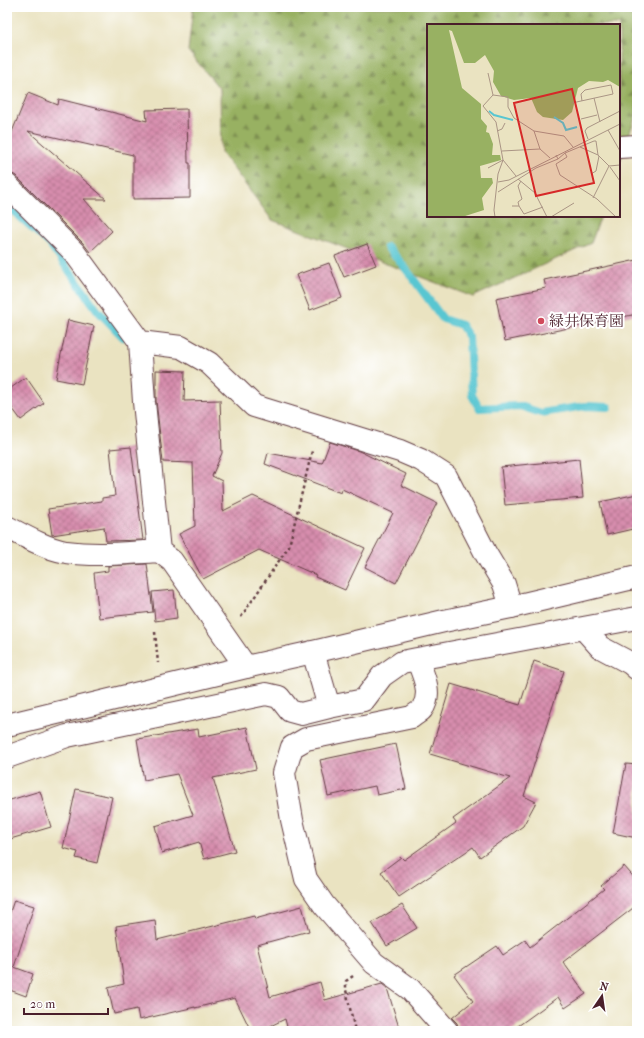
<svg xmlns="http://www.w3.org/2000/svg" width="644" height="1038" font-family="'IM FELL French Canon','Noto Serif JP',serif">
	<style>
		.forest { fill: url(#forest-firs); stroke: #716846 }
		.lines { fill: none; stroke-linecap: round; stroke-linejoin: round }
		.stream { stroke: #59c6d1; stroke-width: 8 }
		.building { fill: url(#building-cross-hatch) }
		.minor-casing { stroke: #623c42; stroke-width: 24 }
		.tertiary-casing { stroke: #623c42; stroke-width: 24 }
		.path { stroke: #623c42; stroke-width: 2.5; stroke-dasharray: 3 3; stroke-linecap: butt }
		.minor { stroke: #fff; stroke-width: 22 }
		.tertiary { stroke: #fff; stroke-width: 22 }
		.poi-dot { fill: #d1495b; stroke: #fff; stroke-width: 1.5 }
		.labels { text-anchor: middle; stroke-width: 4; stroke-linejoin: round; paint-order: stroke }
		.poi-label { font-size: 15px; fill: #4a1f2b; stroke: #fff; text-anchor: start }
		.inset-river { fill: none; stroke: #59c6d1; stroke-width: 2 }
		.inset-road { fill: none; stroke: #aa9585; stroke-width: 1 }
		.view { fill: #d62828; fill-opacity: 0.15; stroke: #d62828; stroke-width: 2 }
		.inset-edge { fill: none; stroke: #4a1f2b; stroke-width: 2 }
	</style>
	<defs>
		<pattern id="forest-firs" width="22" height="20" patternUnits="userSpaceOnUse"><rect width="22" height="20" fill="#98b162"/><path d="M5 1l3.5 6h-7zM16 11l3.5 6h-7z" fill="#7e8f51"/></pattern>
		<pattern id="building-cross-hatch" width="8" height="8" patternUnits="userSpaceOnUse"><rect width="8" height="8" fill="#d78dad"/><path d="M0 0l8 8M0 8l8-8" fill="none" stroke="#b0738d"/></pattern>
	</defs>
	<rect width="100%" height="100%" fill="#fff"/>
	<filter id="ink" filterUnits="userSpaceOnUse"><feTurbulence type="fractalNoise" baseFrequency=".025" numOctaves="2"/><feDisplacementMap in="SourceGraphic" scale="8" xChannelSelector="R" yChannelSelector="G"/><feConvolveMatrix kernelMatrix="1 2 1 2 8 2 1 2 1" color-interpolation-filters="sRGB"/></filter>
	<filter id="wash" filterUnits="userSpaceOnUse"><feTurbulence type="fractalNoise" baseFrequency=".012" numOctaves="4" result="noise"/><feDisplacementMap in="SourceGraphic" scale="16" xChannelSelector="R" yChannelSelector="G"/><feGaussianBlur stdDeviation="0.9" result="paint"/><feColorMatrix in="noise" values="0 0 0 0 0 0 0 0 0 0 0 0 0 0 0 0 0 1.4 0 .05"/><feComposite in="paint" operator="in"/></filter>
	<g filter="url(#wash)">
		<rect width="100%" height="100%" fill="#eae3c1"/>
		<path class="forest" d="M193,7H637V112L619,164V25H428V216H601L591,243L473,297L272,220L221,152L220,89L188,51Z"/>
		<g class="lines">
			<path class="stream" d="M7,205L49,243L98,311L123,337
				M387,247L403,265L443,319L461,325L469,337L472,395L479,408L520,406L541,413L585,406L608,407"/>
		</g>
		<g id="blocks">
			<path class="building" d="M28,93L58,105L59,99L147,121L146,110L187,109L188,163H190V198L133,199V155L28,131L106,199H84L112,231L90,252L83,243L16,176L11,173H7V144Z
				M367,244L376,265L344,277L335,256Z
				M637,260V314L505,341L496,298L546,288L544,280Z
				M329,263L342,298L310,310L296,275Z
				M68,320L94,326L82,384L56,379Z
				M156,370L185,371L184,401L220,400L222,453L212,476L222,481L223,511L253,496L365,548L345,590L315,577L316,575L259,550L203,579L179,534L195,526L193,463L163,462L156,401Z
				M26,377L44,403L21,420L7,401V391Z
				M330,442L359,451L406,474L401,485L437,503L396,583L365,567L393,513L342,489L341,493L265,464L268,453L322,463Z
				M131,447L143,540L106,541L104,527L52,535L48,509L102,501V498L115,496L110,449Z
				M579,459L583,498L505,505L501,467Z
				M637,494V528L607,535L600,502Z
				M147,564L153,612L99,618L94,573L108,571V566Z
				M174,590L177,618L155,621L152,592Z
				M534,661L564,671L524,796L536,802L523,826L480,857L473,847L399,897L381,872L401,857L404,860L456,823L453,819L510,778L430,754L451,684L520,705Z
				M247,727L256,769L213,778L235,851L204,859L199,842L162,853L155,826L193,815L177,774L144,780L137,739L198,729L199,737Z
				M396,744L406,789L377,795L375,786L328,796L320,760Z
				M626,764L637,765V838L613,833Z
				M76,789L112,797L97,863L76,858L78,852L63,848Z
				M40,791L51,827L7,840V801Z
				M624,866L637,881V905L563,962L586,994L565,1008L558,997L511,1031H459L457,1023L452,1018L473,1001L454,975L497,946L503,955L525,940L530,947L604,889L601,886Z
				M14,900L34,906L14,967L33,974L26,996L7,989V921Z
				M402,905L417,928L387,946L372,923Z
				M302,906L309,931L257,945L270,997L320,982L325,1000L382,984L387,988L400,1031H288L285,1019L260,1031H251L235,998L195,1008V1007L139,1020L137,1009L114,1014L108,988L124,984L116,926L155,920L157,940L254,916L255,919Z"/>
		</g>
	</g>
	<g filter="url(#ink)">
		<use href="#blocks" fill-opacity="0" stroke="#623c42" stroke-width="1"/>
		<g class="lines">
			<defs>
				<path id="minor" d="M619,147L637,146
					M7,185L74,252L140,342L144,402L159,551L172,561L246,667
					M140,342L181,347L209,363L254,406L400,451L421,460L446,476L486,554L504,584L511,607
					M7,527C24,536 47,549 66,552C97,556 129,553 159,551
					M583,628L600,647L630,663L637,669
					M313,652L329,707L364,700L382,676L402,662L417,659C423,674 433,694 422,709C420,712 415,714 412,717L306,739L292,747L284,773L292,820L306,879L324,905L374,963L410,989L447,1031
					M417,659L637,618
					M7,757L67,736L266,694L279,697L290,711L301,714L329,707"/>
				<path id="tertiary" d="M7,725L246,667L313,652L444,621L511,607L637,577"/>
			</defs>
			<use href="#minor" class="minor-casing"/>
			<use href="#tertiary" class="tertiary-casing"/>
			<path class="path" d="M241,617L289,546L312,451
				M155,632L158,663
				M353,976L346,981V990L355,1031"/>
			<use href="#minor" class="minor"/>
			<use href="#tertiary" class="tertiary"/>
		</g>
	</g>
	<circle class="poi-dot" cx="541" cy="321" r="4"/>
	<g class="labels">
		<g class="poi-label">
			<text x="549" y="326">緑井保育園</text>
		</g>
	</g>
	<g transform="translate(427 24)">
		<rect width="193" height="193" fill="#eae3c1"/>
		<path d="M0,0H193V63L181,56L176,58L162,57L151,64L145,88L136,96L116,93L110,88L104,74L87,76L74,72L66,58L67,47L58,31L48,39H37L25,7L22,6L35,64L54,80V95L60,102L59,108L62,109L66,120L65,131H73L74,136L53,142L54,154H65L66,159L55,174L57,186L35,193H0Z" fill="#98b162"/>
		<path class="inset-river" d="M62,87L67,91L86,96M127,93L136,99L139,106L150,103"/>
		<path class="inset-road" d="M61,49L66,71M167,74L173,98M145,79L186,70L184,61L158,66L154,70L155,77M154,95L170,91M181,106L193,127M70,107L75,105L78,99M107,107L137,112L146,123M161,115L158,107L160,104L193,87M153,123L171,131L182,142M75,127L113,125M138,129L167,117H169L171,131M129,131L131,135L138,129L140,133L129,140L133,151L170,175L189,193M183,143L193,157M61,144L76,136M164,150L169,147L172,132M89,152L76,136L69,98L56,82L66,71L81,73V83L87,94L107,107L113,125L123,134M91,155L108,169L120,193M71,158L82,156L193,100M71,168L109,144L131,135M166,174L182,142L193,141M85,182H92L91,178L95,175L91,162L94,157M92,182L97,190L116,183M68,193L67,186L71,150L76,136M124,193L147,179"/>
		<path class="view" d="M145,65L167,159L109,172L87,79Z"/>
		<rect width="193" height="193" class="inset-edge"/>
	</g>
	<rect width="644" height="1038" fill="none" stroke="#fff" stroke-width="24"/>
	<g transform="translate(602 996) rotate(13)" stroke="#ffffff" stroke-width="3" paint-order="stroke">
	<path d="M0-3L7 15L0 10L-7 15Z" fill="#4a1f2b"/>
	<text y="-6" font-size="11" font-weight="bold" text-anchor="middle" fill="#4a1f2b">N</text>
	</g>
	<path d="M24 1008v6h84v-6" fill="none" stroke="#4a1f2b" stroke-width="2"/>
	<text x="30" y="1008" font-size="12" fill="#4a1f2b" stroke="#ffffff" stroke-width="3" paint-order="stroke">20 m</text>
</svg>
